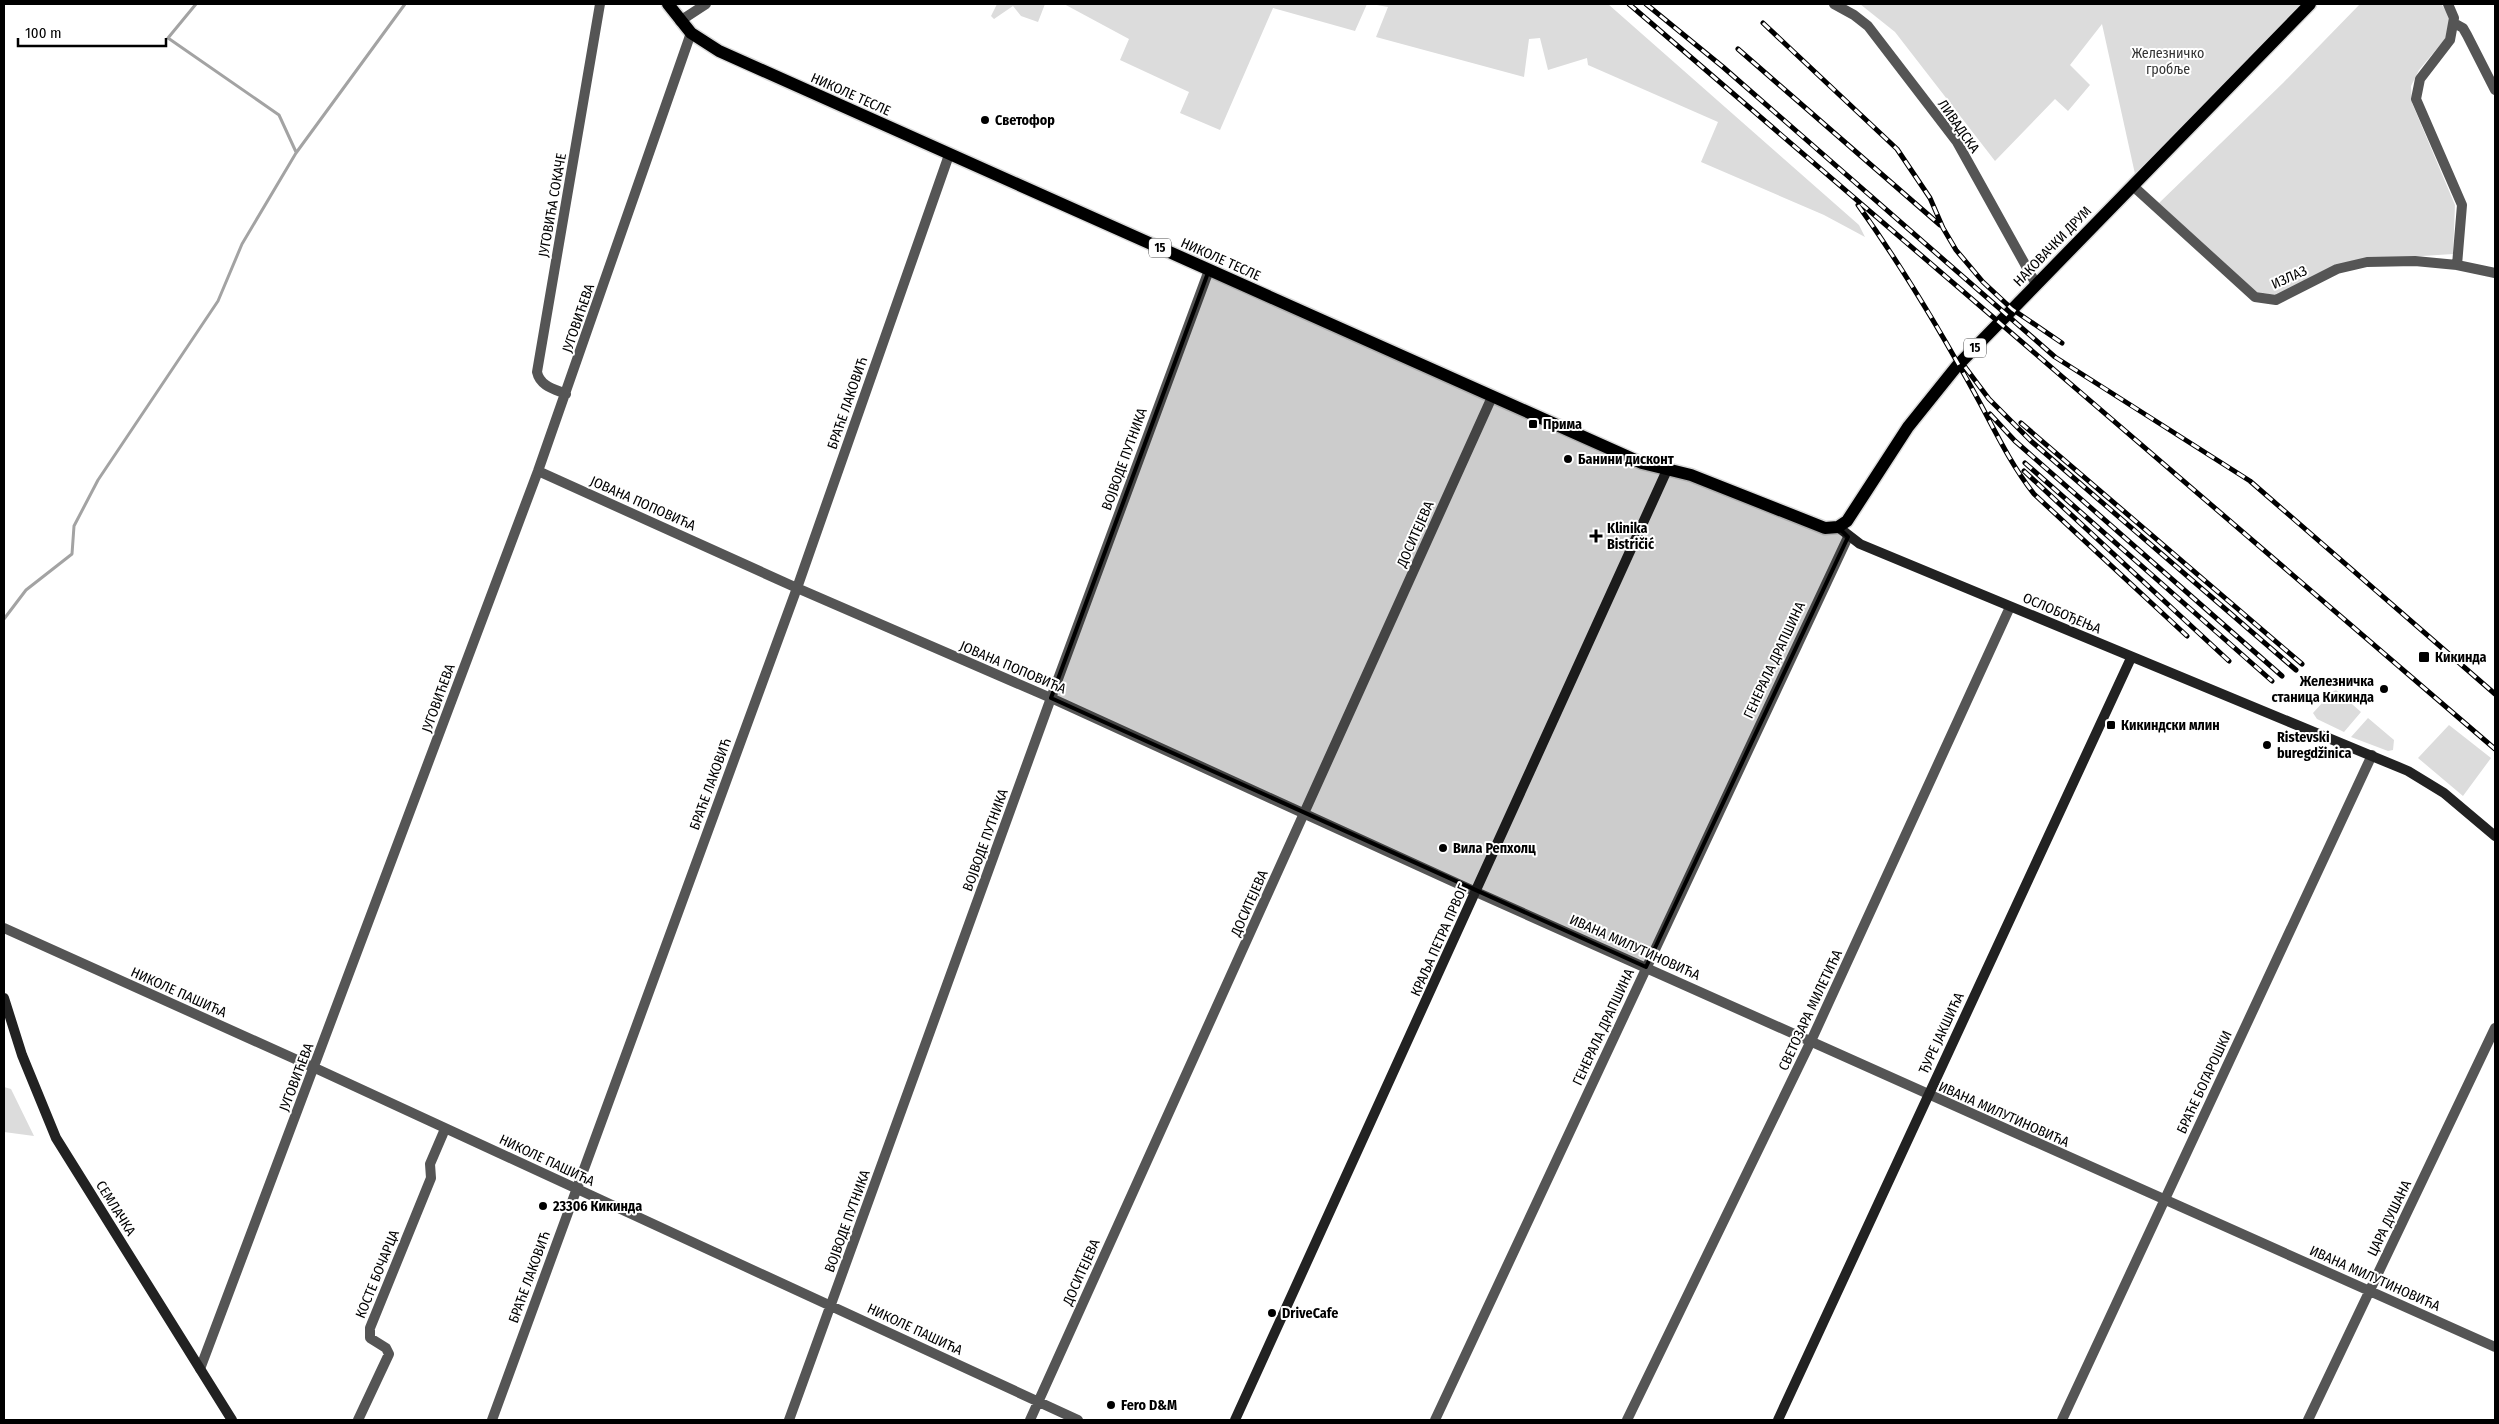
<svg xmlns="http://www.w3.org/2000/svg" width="2499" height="1424" font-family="'Fira Sans Condensed',sans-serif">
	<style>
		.green { fill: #dcdcdc }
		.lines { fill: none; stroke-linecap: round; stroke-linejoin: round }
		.stream { stroke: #a3a3a3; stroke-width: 3 }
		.primary-casing { stroke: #dbdbdb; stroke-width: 15 }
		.street { stroke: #555; stroke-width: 10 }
		.secondary { stroke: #222; stroke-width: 10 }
		.primary { stroke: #000; stroke-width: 12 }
		.rail-casing { stroke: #000; stroke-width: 5 }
		.rail { stroke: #fff; stroke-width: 3; stroke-dasharray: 9; stroke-linecap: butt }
		.marked { fill: #000; fill-opacity: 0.2; stroke: #000; stroke-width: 4; stroke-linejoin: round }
		.poi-dot { fill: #000; stroke: #fff; stroke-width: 2 }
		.labels { text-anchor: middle; stroke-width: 4; stroke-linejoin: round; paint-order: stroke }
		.shield { fill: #fff; stroke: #4c4c4c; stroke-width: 1 }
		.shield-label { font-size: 12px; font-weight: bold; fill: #000 }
		.park-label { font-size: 14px; fill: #333; stroke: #fff }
		.street-label { font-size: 14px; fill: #000; stroke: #fff }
		.poi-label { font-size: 14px; font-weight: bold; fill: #000; stroke: #fff; text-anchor: start }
	</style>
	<rect width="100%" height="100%" fill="#fff"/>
	<path class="green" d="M997,4H1045L1038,22L1021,16L1013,6L994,19L991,16Z
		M1064,4H1367L1355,31L1273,8L1220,130L1180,113L1189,92L1120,60L1129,39Z
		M1371,4H1608L1859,225L1865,237L1824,215L1701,162L1718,122L1588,65L1587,58L1548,70L1540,38L1529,39L1524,77L1376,37L1388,7Z
		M1860,4H2302L2135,174L2102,24L2070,65L2090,85L2068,111L2055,99L1995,161L1895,32Z
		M2360,4H2441L2449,14L2450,33L2419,70L2411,86L2412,103L2455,205L2453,254L2361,260L2276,295L2257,292L2159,203L2283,83Z
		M2336,690L2361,712L2344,732L2317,719L2313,713L2332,692Z
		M2368,718L2394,740L2393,750L2388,751L2351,737Z
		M2449,725L2491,758L2463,796L2418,758Z
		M4,1087L11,1089L34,1136L4,1132Z"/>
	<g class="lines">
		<path class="stream" d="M196,4L168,38L279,115L296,152
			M4,619L26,590L72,554L74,526L98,480L218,301L242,244L296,153L405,4"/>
		<defs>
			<path id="primary" d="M668,4L691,33L719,51L1642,463L1691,475L1825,528L1838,527L1847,521L1908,427L1957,366L2310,4"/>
		</defs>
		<use href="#primary" class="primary-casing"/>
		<path class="street" d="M1834,4L1854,15L1868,26L1957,142L2036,284
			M2448,4L2454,18L2450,40L2420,79L2416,99L2462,205L2457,265
			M680,21L706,4
			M2454,23L2463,28L2467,35L2495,90
			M2133,186L2255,297L2276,300L2337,269L2367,262L2415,261L2457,265L2495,273
			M566,394C554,389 540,386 537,372L600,4
			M538,471L797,588L1051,698L1476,892L2495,1347
			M4,928L315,1068L1078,1420
			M200,1369L538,471L691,33
			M358,1420L389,1354L386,1348L370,1338V1328L431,1178L430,1164L445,1129
			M492,1420L797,588L949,155
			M789,1420L1051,698L1209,270
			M1030,1420L1492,397
			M1435,1420L1848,537
			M1627,1420L1811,1041L2010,607
			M2062,1420L2372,755
			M2308,1420L2495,1028"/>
		<path class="secondary" d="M1838,527L1860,544L2408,771L2444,793L2495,836
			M4,998L22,1055L56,1138L232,1420
			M1235,1420L1667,470
			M1778,1420L2131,658"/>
		<use href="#primary" class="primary"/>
		<defs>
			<path id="rail" d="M1629,4L2495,749
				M1646,4L1723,67L2055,357L2250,481L2495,694
				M1763,23L1897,149L1930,198L1943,228L1956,250L1983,282L2012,309L2062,343
				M1738,49L1940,225
				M1858,205C1903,268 1943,335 1980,403C1997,435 2012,466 2034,494L2187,636
				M1965,367L1989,399L2031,441L2296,670
				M1990,414L2015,441L2282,676
				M2021,423L2302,664
				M2025,463L2272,681
				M2024,471L2229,661"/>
		</defs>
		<use href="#rail" class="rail-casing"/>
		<use href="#rail" class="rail"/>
	</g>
	<path class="marked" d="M1209,270L1642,463L1691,475L1825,528L1838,527L1848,537L1646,967L1051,698Z"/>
	<g class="poi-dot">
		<circle cx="985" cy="120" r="5"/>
		<rect x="1528" y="419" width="10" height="10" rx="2.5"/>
		<circle cx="1568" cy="459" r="5"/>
		<path d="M1593.5 528.5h5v5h5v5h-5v5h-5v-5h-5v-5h5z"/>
		<rect x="2418" y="651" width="12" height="12" rx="2.5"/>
		<circle cx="2384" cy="689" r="5"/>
		<rect x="2106" y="720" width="10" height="10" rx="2.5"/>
		<circle cx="2267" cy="745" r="5"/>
		<circle cx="1443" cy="848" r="5"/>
		<circle cx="543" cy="1206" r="5"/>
		<circle cx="1272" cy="1313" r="5"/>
		<circle cx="1111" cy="1405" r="5"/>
	</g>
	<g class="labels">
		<g class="shield">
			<rect x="1149" y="238.5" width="22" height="19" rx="4"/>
			<rect x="1964" y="338.5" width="22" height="19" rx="4"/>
		</g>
		<g class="shield-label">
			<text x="1160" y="252">15</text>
			<text x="1975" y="352">15</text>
		</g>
		<g class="park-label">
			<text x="2168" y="58">Железничко<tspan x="2168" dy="16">гробље</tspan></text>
		</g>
		<g class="street-label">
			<text transform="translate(851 94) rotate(24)" y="5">НИКОЛЕ ТЕСЛЕ</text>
			<text transform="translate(1959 126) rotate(55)" y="5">ЛИВАДСКА</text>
			<text transform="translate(552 205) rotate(-80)" y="5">ЈУГОВИЋА СОКАЧЕ</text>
			<text transform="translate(2052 246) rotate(-46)" y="5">НАКОВАЧКИ ДРУМ</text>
			<text transform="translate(1221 259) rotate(24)" y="5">НИКОЛЕ ТЕСЛЕ</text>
			<text transform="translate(2289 277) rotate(-24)" y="5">ИЗЛАЗ</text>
			<text transform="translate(578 318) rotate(-71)" y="5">ЈУГОВИЋЕВА</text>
			<text transform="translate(847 403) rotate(-71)" y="5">БРАЋЕ ЛАКОВИЋ</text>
			<text transform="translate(1124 459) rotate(-70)" y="5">ВОЈВОДЕ ПУТНИКА</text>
			<text transform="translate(643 503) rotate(24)" y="5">ЈОВАНА ПОПОВИЋА</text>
			<text transform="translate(1415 534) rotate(-66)" y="5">ДОСИТЕЈЕВА</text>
			<text transform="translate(2062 613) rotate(23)" y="5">ОСЛОБОЂЕЊА</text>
			<text transform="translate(1774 660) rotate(-65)" y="5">ГЕНЕРАЛА ДРАПШИНА</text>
			<text transform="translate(1013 667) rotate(23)" y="5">ЈОВАНА ПОПОВИЋА</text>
			<text transform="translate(438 698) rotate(-70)" y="5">ЈУГОВИЋЕВА</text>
			<text transform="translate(710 784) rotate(-70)" y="5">БРАЋЕ ЛАКОВИЋ</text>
			<text transform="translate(985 840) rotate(-70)" y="5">ВОЈВОДЕ ПУТНИКА</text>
			<text transform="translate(1249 903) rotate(-66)" y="5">ДОСИТЕЈЕВА</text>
			<text transform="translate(1439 940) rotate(-66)" y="5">КРАЉА ПЕТРА ПРВОГ</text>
			<text transform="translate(1635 947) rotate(24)" y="5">ИВАНА МИЛУТИНОВИЋА</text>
			<text transform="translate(179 992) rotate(24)" y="5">НИКОЛЕ ПАШИЋА</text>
			<text transform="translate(1810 1010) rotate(-65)" y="5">СВЕТОЗАРА МИЛЕТИЋА</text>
			<text transform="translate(1603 1027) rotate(-65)" y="5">ГЕНЕРАЛА ДРАПШИНА</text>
			<text transform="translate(1941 1033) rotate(-65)" y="5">ЂУРЕ ЈАКШИЋА</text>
			<text transform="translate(296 1077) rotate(-69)" y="5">ЈУГОВИЋЕВА</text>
			<text transform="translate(2204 1082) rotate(-65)" y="5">БРАЋЕ БОГАРОШКИ</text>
			<text transform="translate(2004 1114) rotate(24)" y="5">ИВАНА МИЛУТИНОВИЋА</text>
			<text transform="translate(547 1160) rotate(25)" y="5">НИКОЛЕ ПАШИЋА</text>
			<text transform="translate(116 1208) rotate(58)" y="5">СЕМЛАЧКА</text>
			<text transform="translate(2389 1218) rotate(-64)" y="5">ЦАРА ДУШАНА</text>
			<text transform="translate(847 1221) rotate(-70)" y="5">ВОЈВОДЕ ПУТНИКА</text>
			<text transform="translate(1081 1272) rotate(-66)" y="5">ДОСИТЕЈЕВА</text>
			<text transform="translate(377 1274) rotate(-68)" y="5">КОСТЕ БОЧАРЦА</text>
			<text transform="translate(529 1277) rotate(-70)" y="5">БРАЋЕ ЛАКОВИЋ</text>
			<text transform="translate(2375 1278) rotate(24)" y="5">ИВАНА МИЛУТИНОВИЋА</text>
			<text transform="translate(915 1329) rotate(25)" y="5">НИКОЛЕ ПАШИЋА</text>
		</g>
		<g class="poi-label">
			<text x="995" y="125">Светофор</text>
			<text x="1543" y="429">Прима</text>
			<text x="1578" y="464">Банини дисконт</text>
			<text x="1607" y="533">Klinika<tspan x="1607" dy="16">Bistričić</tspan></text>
			<text x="2435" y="662">Кикинда</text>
			<text x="2374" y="686" text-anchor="end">Железничка<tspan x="2374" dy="16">станица Кикинда</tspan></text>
			<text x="2121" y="730">Кикиндски млин</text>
			<text x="2277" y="742">Ristevski<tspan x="2277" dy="16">buregdžinica</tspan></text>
			<text x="1453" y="853">Вила Репхолц</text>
			<text x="553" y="1211">23306 Кикинда</text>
			<text x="1282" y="1318">DriveCafe</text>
			<text x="1121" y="1410">Fero D&amp;M</text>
		</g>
	</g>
	<rect width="2499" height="1424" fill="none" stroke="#000000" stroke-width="10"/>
	<path d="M18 38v8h148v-8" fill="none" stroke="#000000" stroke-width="2.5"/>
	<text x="25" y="38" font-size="15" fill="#000000" stroke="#ffffff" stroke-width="4" paint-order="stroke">100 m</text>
</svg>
